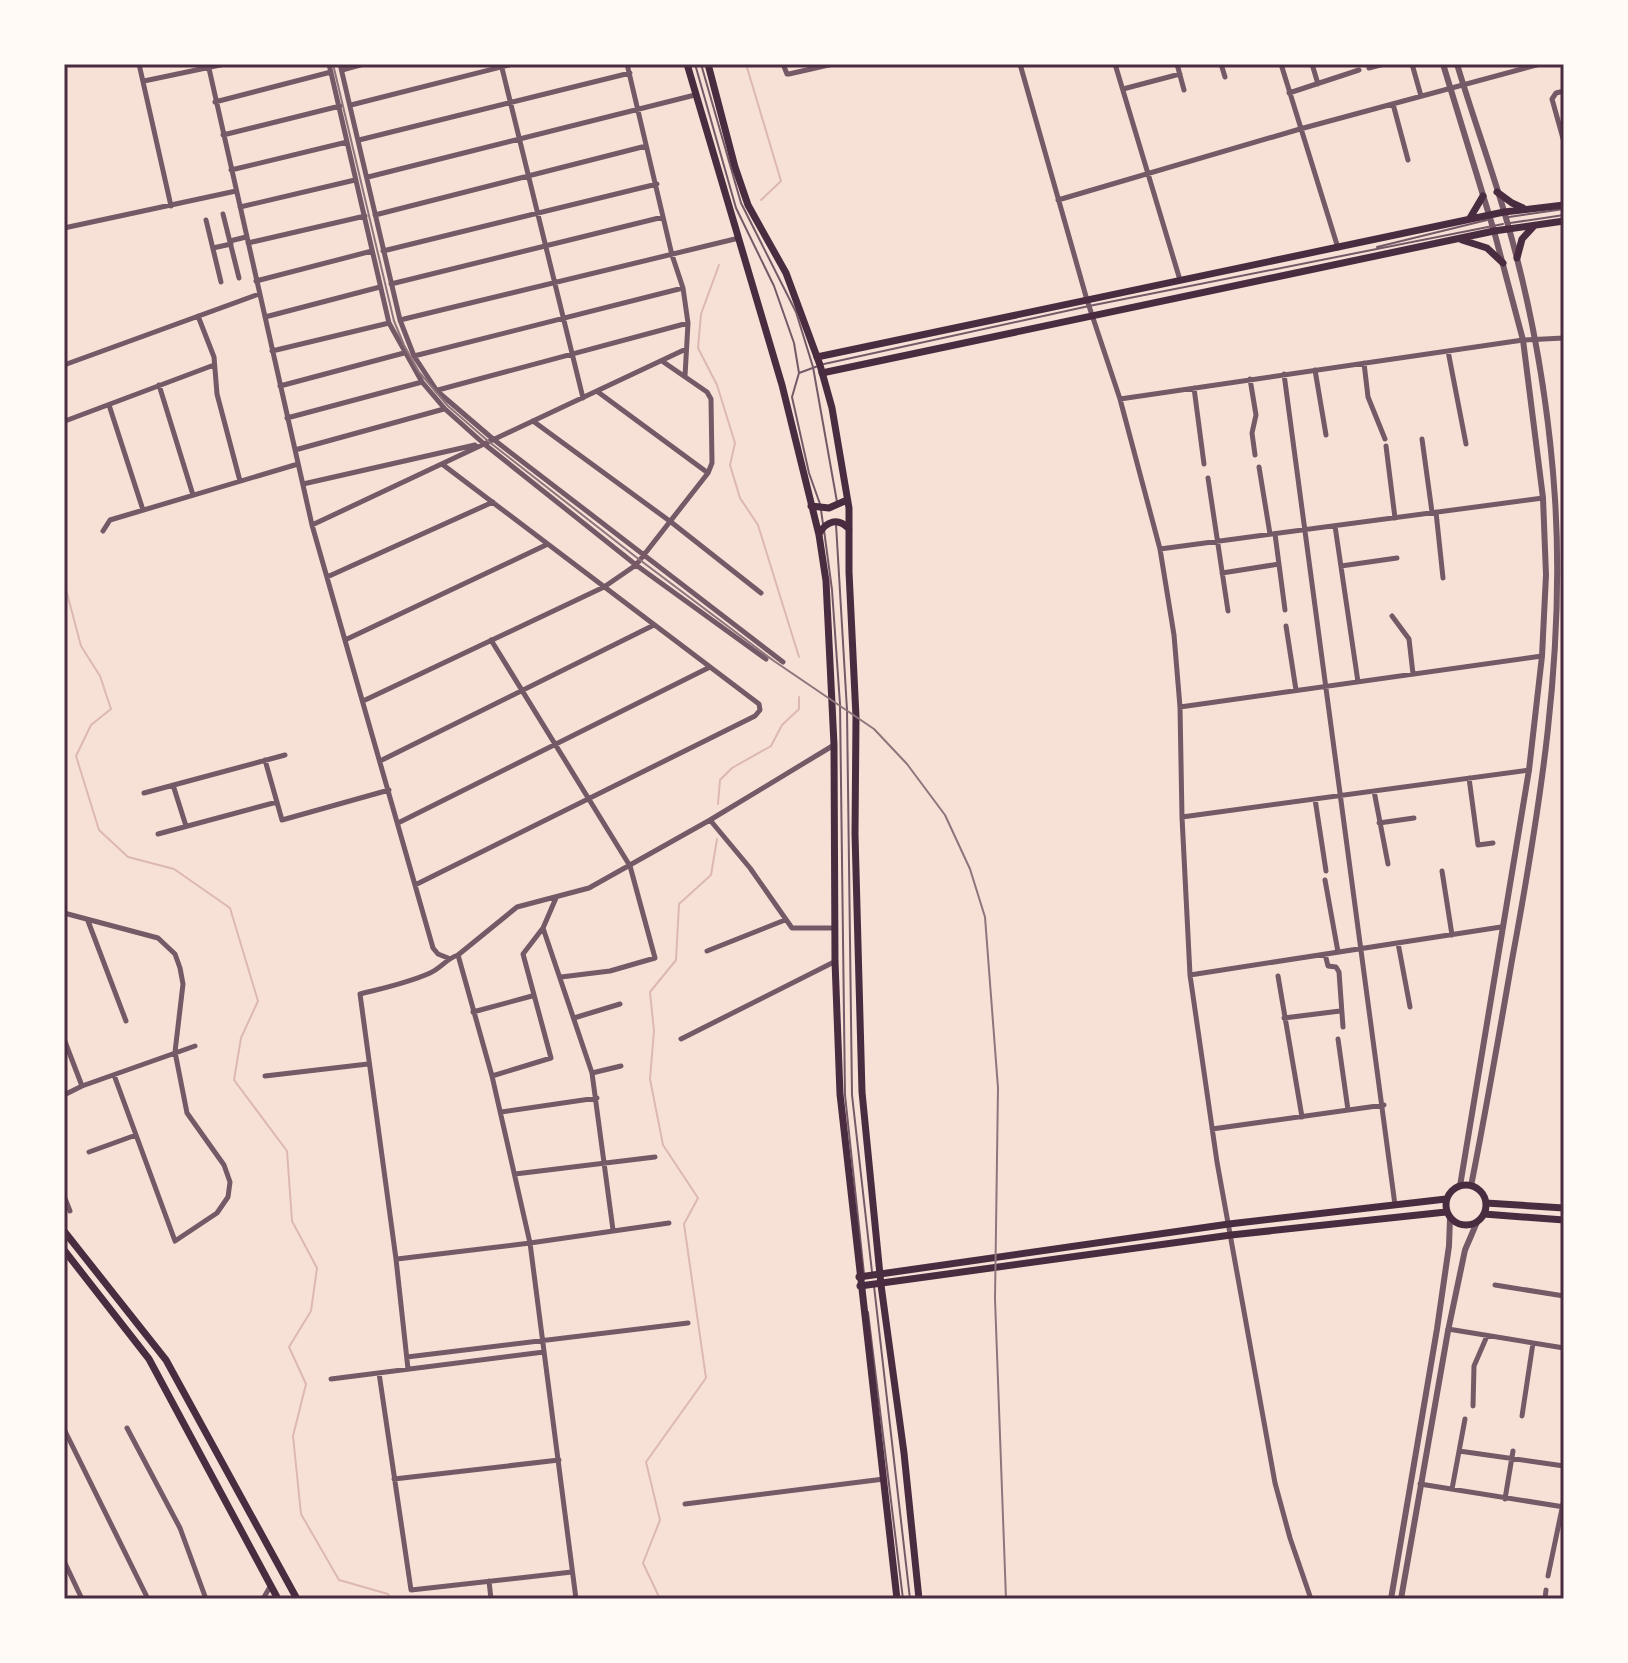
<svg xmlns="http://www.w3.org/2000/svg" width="1628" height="1663" font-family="Inter,sans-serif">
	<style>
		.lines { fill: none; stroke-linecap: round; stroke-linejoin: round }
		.stream { stroke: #dcb8b0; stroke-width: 2 }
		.service { stroke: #755966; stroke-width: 2 }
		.minor { stroke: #755966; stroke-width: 5 }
		.tertiary { stroke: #755966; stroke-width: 6 }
		.secondary { stroke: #4a2c40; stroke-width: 7 }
		.primary { stroke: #4a2c40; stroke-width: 7 }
		.rail { stroke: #8f747c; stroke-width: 2 }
		.neatline { fill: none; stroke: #4a2c40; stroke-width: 3 }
	</style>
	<rect width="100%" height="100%" fill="#f7e1d7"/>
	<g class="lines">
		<path class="stream" d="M746,64L781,181L761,200
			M719,265L701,314L698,348L717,385L735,443L730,465L740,498L758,525L799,657
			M64,582L81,646L100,676L111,709L91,725L76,756L99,830L128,857L174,869L230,908L258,1001L241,1038L234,1080L287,1151L292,1221L317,1268L311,1311L289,1347L306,1384L293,1436L301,1514L339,1580L388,1594L391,1599
			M718,804L720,780L732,768L771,746L782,725L799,709V697
			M660,1599L643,1563L660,1520L646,1462L706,1378L684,1224L698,1198L663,1145L650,1079L654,1031L650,992L676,960L679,904L711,875L717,839"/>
		<path class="service" d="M695,64L736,208L774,286L794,343L799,373L792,397L809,473L820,504
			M701,64L741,203L796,312L813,367L837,502
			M1509,217L1564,209
			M1510,223L1564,215
			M1377,247L1487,220
			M824,364L1089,306L1503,224
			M799,373L818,366
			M821,510L823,524
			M836,524L847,710L852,1095L872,1272
			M824,530L832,590L840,704L845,1095L864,1274
			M874,1286L910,1599
			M868,1312L903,1599"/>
		<path class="minor" d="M139,64L171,206
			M208,64L312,525L433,948L438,954L448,958
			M329,64L389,323L422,382L445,409L483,443L636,565L766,659
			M340,64L400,320L414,356L437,391L493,439L783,662
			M501,64L583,398
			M627,64L672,255L683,288L688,323L685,376
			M783,64L787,74H789L833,64
			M1020,64L1087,300L1120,399L1160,549L1174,635L1180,707L1182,817L1190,975L1217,1162L1275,1483L1290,1538L1311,1599
			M1115,64L1180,280
			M1177,64L1184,90
			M1221,64L1225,77
			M1281,64L1338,248
			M1312,64L1318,84
			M1412,64L1421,96
			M1369,68L1384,64
			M342,70L364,64
			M144,81L225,64
			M1123,89L1180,74
			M1564,91L1556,93L1552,99L1564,142
			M1289,93L1359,70
			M215,102L331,72
			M1393,104L1408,160
			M351,105L513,64
			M223,135L340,106
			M359,140L630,73
			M231,170L347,142
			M368,177L695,95
			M1058,200L1300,129L1540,64
			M240,207L355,180
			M223,214L239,278
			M375,215L646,146
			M206,220L221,282
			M64,228L236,191
			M230,241L246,237
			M248,243L365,216
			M213,248L231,244
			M383,251L657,184
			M256,281L372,251
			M391,284L663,217
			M198,316L214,357L217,394L240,481
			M265,317L380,287
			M400,320L739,238
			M272,351L389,323
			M1448,351L1466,444
			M414,356L683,288
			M1364,363L1368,397L1385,439
			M64,365L259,294
			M1315,370L1326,435
			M1284,374L1395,1205
			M1250,379L1256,415L1252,433L1255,455
			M159,385L193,495
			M280,386L404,353
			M1194,388L1204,464
			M438,390L688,323
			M598,392L708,473
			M1120,399L1523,340L1564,338
			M109,405L143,510
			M287,418L422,382
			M65,421L214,365
			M533,421L671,522L761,593
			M1422,439L1432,512
			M1386,446L1395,518
			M295,450L444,409
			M1259,467L1270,534
			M1208,478L1228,611
			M303,484L475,445
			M1436,512L1443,578
			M312,525L686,349
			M1335,526L1358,682
			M103,531L110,520L298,464
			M1275,534L1285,610
			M1160,549L1543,498
			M1341,566L1397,558
			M1222,573L1279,564
			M327,577L493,502
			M1392,616L1409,639L1413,674
			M1286,626L1296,690
			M345,640L548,544
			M491,640L630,866L655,958L610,971L561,977
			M363,701L604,587L636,565L708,473L712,463L711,399L707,392L662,361
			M1180,707L1542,656
			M265,760L282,820L389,790
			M380,761L654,625
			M1469,778L1478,845L1493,843
			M173,785L186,826
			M1374,791L1388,864
			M144,793L285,755
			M1315,799L1326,871
			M1182,817L1529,770
			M710,820L750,868L792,928H835
			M398,823L710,667
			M1379,823L1414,818
			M158,834L277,802
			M1442,871L1452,935
			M1325,880L1338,952
			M415,885L755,716L760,710L759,704L442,464
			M556,898L543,928L592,1073L613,1230
			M64,913L158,938L175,954L180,968L183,984L175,1052L187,1113L224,1165L230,1182L228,1197L217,1213L175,1241L114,1075
			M88,921L126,1021
			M1398,943L1410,1007
			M707,951L785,920
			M1325,954L1328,966L1336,967L1339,972L1343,1027
			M458,955L492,1076L530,1243L576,1599
			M1190,975L1501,927
			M1278,976L1302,1117
			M473,1012L532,996
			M574,1018L620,1004
			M1284,1018L1340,1011
			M64,1039L82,1086
			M681,1039L834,962
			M1338,1039L1348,1110
			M592,1073L621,1066
			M265,1076L368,1064
			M492,1076L551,1058L523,954L543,928
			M64,1095L82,1086L195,1046
			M501,1112L597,1098
			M1212,1129L1384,1105
			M89,1152L136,1135
			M515,1174L655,1157
			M64,1196L70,1211
			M397,1259L530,1243L669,1223
			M1495,1285L1564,1296
			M1448,1329L1564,1348
			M407,1357L688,1323
			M408,1369L396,1259L360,994C384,988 408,983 430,973C441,968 446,959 458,955L517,907L589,888L710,820L834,745
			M379,1373L411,1590L572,1572
			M331,1379L544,1352
			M1473,1406L1474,1366L1487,1336
			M1522,1416L1533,1343
			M127,1428L180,1528L206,1599
			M64,1429L148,1599
			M1459,1451L1564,1466
			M394,1479L559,1460
			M1420,1484L1564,1507
			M1452,1489L1465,1419
			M1505,1499L1513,1451
			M685,1504L884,1479
			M64,1561L82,1599
			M1548,1576L1564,1499
			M489,1581L491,1599
			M263,1599L271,1585
			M1545,1599L1546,1590"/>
		<path class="tertiary" d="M1443,64L1494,231L1523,340L1543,498L1546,575L1542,656L1529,770L1460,1186
			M1457,64C1473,118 1493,171 1508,225C1533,313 1549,407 1555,499C1565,654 1540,808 1512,960C1499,1035 1486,1111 1471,1186
			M1391,1599L1437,1329L1449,1246L1450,1218
			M1401,1599L1448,1331L1465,1250L1477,1222"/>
		<path class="secondary" d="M1497,192L1512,203L1523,208
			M1470,218L1483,196
			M1462,240L1487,248L1503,263
			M1517,258L1522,239L1534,226
			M817,357L1504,212L1564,205
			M822,373L1494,231L1564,221
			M1446 1205a20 20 0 1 1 40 0a20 20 0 1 1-40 0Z
			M1486,1203L1564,1208
			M1484,1214L1564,1220
			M859,1277L1229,1224L1446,1199
			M860,1286L1231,1235L1446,1212"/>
		<path class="primary" d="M687,64L782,385L819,535L826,581L834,745L835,961L840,1094L897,1599
			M708,64L735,167L748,205L786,273L820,365L832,408L849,508V572L856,717L855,834L862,1092L881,1285L904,1453L919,1599
			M811,506L829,508L847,500
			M819,534C826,521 838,517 849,529
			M64,1231L166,1360L297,1599
			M64,1250L149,1359L278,1599"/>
		<path class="rail" d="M333,64L394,321L404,345L419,372L448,406L488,441L636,557L774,661L874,729L907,764L945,815L970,869L985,917L998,1088L995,1299L1006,1599"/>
	</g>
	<rect width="1628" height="1663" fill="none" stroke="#fffaf5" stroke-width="132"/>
	<rect x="66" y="66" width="1496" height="1531" class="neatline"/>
</svg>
